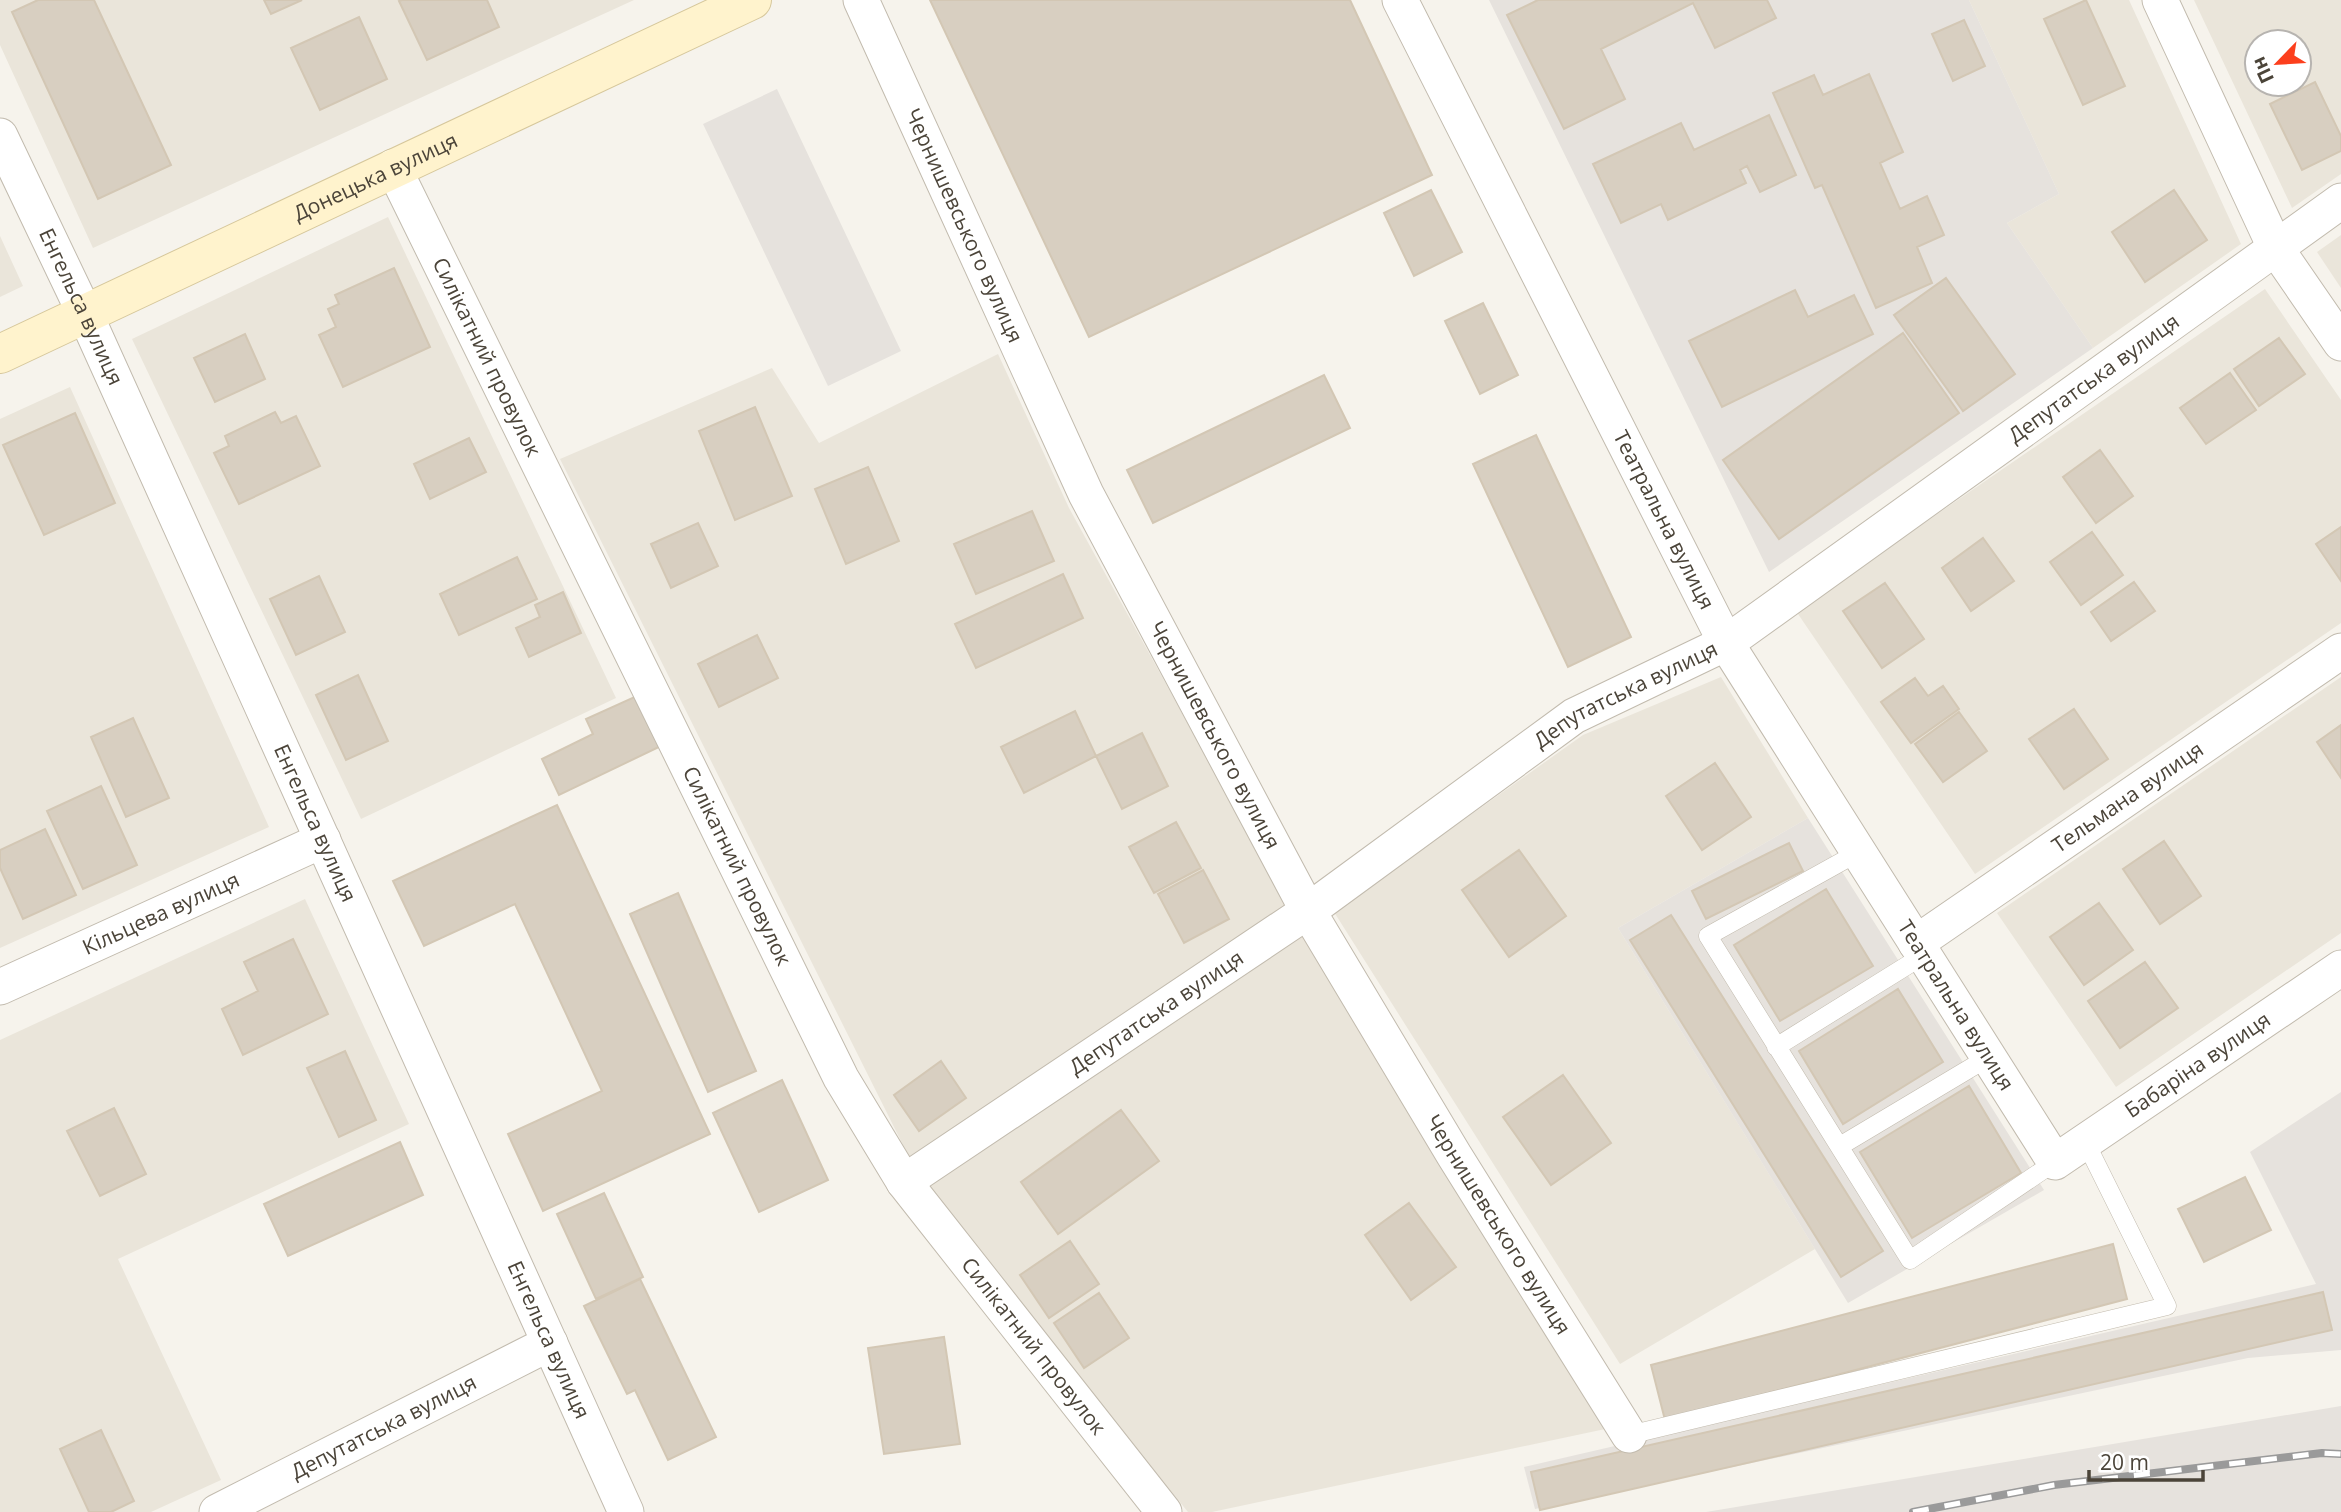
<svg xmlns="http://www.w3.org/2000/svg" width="2341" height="1512" font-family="'Open Sans',sans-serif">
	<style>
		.residential { fill: #eae5da; fill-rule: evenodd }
		.industrial { fill: #e6e2dd }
		.building { fill: #d8cfc1; stroke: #d3c7b4; stroke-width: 2 }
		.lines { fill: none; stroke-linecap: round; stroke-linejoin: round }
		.lane-casing { stroke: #c2bbae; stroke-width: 19 }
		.street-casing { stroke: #c2bbae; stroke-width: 37 }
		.secondary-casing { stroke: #d6c79b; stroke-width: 40 }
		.lane { stroke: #fff; stroke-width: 18 }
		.street { stroke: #fff; stroke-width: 35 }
		.secondary { stroke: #fff3cd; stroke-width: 38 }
		.rail-casing { stroke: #9a9a9a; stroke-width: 8 }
		.rail { stroke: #fff; stroke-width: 5; stroke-dasharray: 16; stroke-linecap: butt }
		.labels { text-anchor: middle; stroke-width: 5; stroke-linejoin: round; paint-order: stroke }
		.street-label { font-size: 21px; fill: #4b4439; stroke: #fff }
	</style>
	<rect width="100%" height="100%" fill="#f6f3ec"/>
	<path class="residential" d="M0,0H634L93,248L0,45Z
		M1969,0H2129L2241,244L2093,348L2007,223L2059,194Z
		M2194,0H2341V174L2292,208ZM2257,42H2299V84H2257Z
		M388,217L616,698L361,819L132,339Z
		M2341,235V288L2317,252Z
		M0,236L23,286L0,297Z
		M2265,289L2341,400V623L1975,874L1796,611Z
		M998,354L1069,508L1289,907L911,1161L560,459L772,368L819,443Z
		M70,387L269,827L0,948V419Z
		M1721,677L1808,818L1618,928L1815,1249L1620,1364L1334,912L1583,735Z
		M2341,677V933L2116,1087L1997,913Z
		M305,899L409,1124L118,1259L221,1480L151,1512H0V1040Z
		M1304,931L1610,1428L1212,1512H1188L924,1188Z"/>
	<path class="industrial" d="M1489,0H1969L2059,194L2007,223L2093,348L1769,572Z
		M777,89L901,351L828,386L703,124Z
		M1808,818L2044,1190L1848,1303L1618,928Z
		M2341,1092V1350L2248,1358L1535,1509L1524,1467L2316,1284L2250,1152Z
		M2341,1406V1512H1706Z"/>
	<path class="building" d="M38,0H94L171,165L98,199L12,12Z
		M264,0H302L271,14Z
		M402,0H487L499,27L427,60L399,1Z
		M930,0H1350L1432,175L1089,337Z
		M1538,0H1767L1776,18L1715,48L1693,3L1601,49L1625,99L1564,129L1507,15Z
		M2086,0L2125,86L2083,105L2044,19Z
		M359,17L387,79L320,110L291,48Z
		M1964,20L1985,66L1953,81L1932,34Z
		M1869,74L1903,152L1880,163L1900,209L1927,196L1944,235L1917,247L1932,283L1876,308L1822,185L1815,188L1773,93L1814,75L1823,95Z
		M2315,82L2341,136V151L2302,170L2270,104Z
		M1769,115L1796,175L1760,192L1747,166L1740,170L1746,183L1668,220L1661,204L1621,223L1593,164L1681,123L1694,150Z
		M1431,190L1462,252L1414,276L1384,213Z
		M2174,190L2207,240L2145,282L2112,232Z
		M394,268L430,347L343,387L319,335L336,327L328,309L339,304L335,295Z
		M1946,278L2015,374L1963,411L1894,315Z
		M1795,290L1808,317L1854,295L1873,334L1722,407L1689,341Z
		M1483,303L1518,375L1480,394L1445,321Z
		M1903,333L1959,413L1779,539L1723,460Z
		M245,334L265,379L215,402L194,358Z
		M2279,338L2305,374L2259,406L2234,369Z
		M2230,373L2256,410L2206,444L2180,408Z
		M1324,375L1350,428L1153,523L1127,470Z
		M755,407L792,496L735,520L699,431Z
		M275,412L281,423L296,416L320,466L239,504L214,453L229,446L225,436Z
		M75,413L115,503L44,535L3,445Z
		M1536,435L1631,637L1568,667L1473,464Z
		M469,438L486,472L430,499L414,464Z
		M2100,450L2133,496L2096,523L2063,477Z
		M868,467L899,541L846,564L815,489Z
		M1032,511L1054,561L976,594L954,544Z
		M698,523L718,566L671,588L651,544Z
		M2341,527V581L2316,544Z
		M2092,532L2123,575L2081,605L2050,562Z
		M1983,538L2014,581L1971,611L1942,568Z
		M517,557L537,599L459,635L440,594Z
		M1063,574L1083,618L976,668L955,624Z
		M319,576L345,632L296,655L270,599Z
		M2134,582L2155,611L2111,641L2091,612Z
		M1885,583L1924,639L1882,668L1843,611Z
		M563,592L581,633L529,657L516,628L540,617L535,605Z
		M757,635L778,678L719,707L698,664Z
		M358,675L388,741L346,760L316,695Z
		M1915,678L1928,696L1943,686L1959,709L1911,743L1881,702Z
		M639,695L663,745L559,795L542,759L593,734L586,719Z
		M2074,709L2108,759L2064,789L2029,739Z
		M1075,711L1096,756L1024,793L1001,747Z
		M1959,712L1987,751L1943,782L1915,744Z
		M133,718L169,798L126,817L91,737Z
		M2341,725V778L2317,742Z
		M1142,733L1168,786L1122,809L1096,756Z
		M1715,763L1751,817L1702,850L1666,796Z
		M101,786L137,865L83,889L47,811Z
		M557,805L710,1134L543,1211L508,1134L602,1091L515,904L424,946L393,881Z
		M1176,822L1201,868L1154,893L1129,847Z
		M45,829L76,895L23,919L0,868V850Z
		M2164,841L2201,896L2160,924L2123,869Z
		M1789,843L1803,871L1706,919L1692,891Z
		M1519,850L1566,916L1509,957L1462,890Z
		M1203,870L1229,919L1184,943L1158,894Z
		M1826,889L1873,966L1780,1021L1734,945Z
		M678,893L756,1071L708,1092L630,914Z
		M2099,903L2133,950L2084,985L2050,937Z
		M1671,915L1883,1251L1841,1277L1630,940Z
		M293,939L328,1014L243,1055L222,1009L258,991L244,962Z
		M2145,962L2178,1008L2120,1048L2088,1001Z
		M1898,989L1943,1062L1843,1124L1799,1051Z
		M345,1051L376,1120L339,1137L307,1068Z
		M941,1061L966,1098L919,1131L894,1095Z
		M1563,1075L1611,1143L1551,1185L1503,1117Z
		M782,1080L828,1180L759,1212L713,1113Z
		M1969,1086L2021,1173L1912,1238L1860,1152Z
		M114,1108L146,1174L100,1196L67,1131Z
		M1121,1110L1159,1161L1058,1234L1021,1182Z
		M400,1142L423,1195L288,1256L264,1204Z
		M2245,1177L2271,1230L2204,1262L2178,1209Z
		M604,1193L643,1277L596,1299L557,1214Z
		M1409,1203L1456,1267L1411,1300L1365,1235Z
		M1070,1241L1099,1284L1049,1318L1020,1275Z
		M2113,1244L2127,1299L1665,1420L1651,1365Z
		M640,1279L716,1437L668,1460L635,1390L627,1394L584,1306Z
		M2323,1292L2332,1330L1540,1510L1531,1472Z
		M1099,1293L1129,1338L1084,1368L1054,1323Z
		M944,1337L960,1444L884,1454L868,1348Z
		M101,1430L134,1501L111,1512H89L60,1449Z"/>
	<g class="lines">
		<defs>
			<path id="lane" d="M1859,852L1708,936L1910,1260L2055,1162
				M1776,1047L1924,955
				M1840,1146L1989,1057
				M1629,1435L2167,1306L2085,1141"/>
			<g id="street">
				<path id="s1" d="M861,0L1086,494L1308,911L1454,1155L1629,1435"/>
				<path id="s2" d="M1400,0L1726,643L2055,1162L2341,968"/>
				<path d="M2160,0L2275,247L2341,343"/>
				<path id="s3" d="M0,136L85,314L626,1512"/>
				<path id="s4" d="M393,167L841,1078L904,1182L1164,1512"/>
				<path id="s5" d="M1916,943L2341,651"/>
				<path id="s6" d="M0,987L323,840"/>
				<path id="s7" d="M904,1182L1308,911L1574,716L1726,643L2341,201"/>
				<path id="s8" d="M217,1512L550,1343"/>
			</g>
			<g id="secondary">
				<path id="s9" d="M0,354L752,0"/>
			</g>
		</defs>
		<use href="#lane" class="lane-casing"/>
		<use href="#street" class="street-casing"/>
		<use href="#secondary" class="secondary-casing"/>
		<use href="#lane" class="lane"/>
		<use href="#street" class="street"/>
		<use href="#secondary" class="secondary"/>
		<defs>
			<path id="rail" d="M1913,1512L2054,1485L2322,1453L2341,1454"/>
		</defs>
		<use href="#rail" class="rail-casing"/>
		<use href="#rail" class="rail"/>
	</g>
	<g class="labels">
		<g class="street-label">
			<text dy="7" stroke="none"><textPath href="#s9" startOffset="415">Донецька вулиця</textPath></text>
			<text dy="7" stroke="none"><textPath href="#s1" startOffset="248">Чернишевського вулиця</textPath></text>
			<text dy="7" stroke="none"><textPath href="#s3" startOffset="189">Енгельса вулиця</textPath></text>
			<text dy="7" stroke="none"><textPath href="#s4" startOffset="212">Силікатний провулок</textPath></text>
			<text dy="7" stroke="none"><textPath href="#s7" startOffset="1438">Депутатська вулиця</textPath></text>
			<text dy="7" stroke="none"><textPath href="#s2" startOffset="583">Театральна вулиця</textPath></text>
			<text dy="7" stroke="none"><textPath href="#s7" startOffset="872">Депутатська вулиця</textPath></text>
			<text dy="7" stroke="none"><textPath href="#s1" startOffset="816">Чернишевського вулиця</textPath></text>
			<text dy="7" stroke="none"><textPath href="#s5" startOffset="257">Тельмана вулиця</textPath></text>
			<text dy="7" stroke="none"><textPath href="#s3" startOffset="756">Енгельса вулиця</textPath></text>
			<text dy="7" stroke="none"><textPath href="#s4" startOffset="779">Силікатний провулок</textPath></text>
			<text dy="7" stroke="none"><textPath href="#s6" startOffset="177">Кільцева вулиця</textPath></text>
			<text dy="7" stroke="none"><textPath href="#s2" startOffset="1150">Театральна вулиця</textPath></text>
			<text dy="7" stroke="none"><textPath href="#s7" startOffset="304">Депутатська вулиця</textPath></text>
			<text dy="7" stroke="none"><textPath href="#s2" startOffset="1508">Бабаріна вулиця</textPath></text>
			<text dy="7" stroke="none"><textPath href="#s1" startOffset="1382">Чернишевського вулиця</textPath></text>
			<text dy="7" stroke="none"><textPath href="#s3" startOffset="1323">Енгельса вулиця</textPath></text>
			<text dy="7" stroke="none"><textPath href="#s4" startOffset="1346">Силікатний провулок</textPath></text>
			<text dy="7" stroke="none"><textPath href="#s8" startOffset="187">Депутатська вулиця</textPath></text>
		</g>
	</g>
	<g transform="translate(2278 63) rotate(245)"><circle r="33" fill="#ffffff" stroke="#b7b4b0" stroke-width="2"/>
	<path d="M0-5L12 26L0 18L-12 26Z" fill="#fc3f1d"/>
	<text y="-10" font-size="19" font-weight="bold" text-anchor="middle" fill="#4b4439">Пн</text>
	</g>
	<path d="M2089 1470v10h114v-10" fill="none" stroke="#4b4439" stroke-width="3.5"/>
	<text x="2100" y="1470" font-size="21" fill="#4b4439" stroke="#ffffff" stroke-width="5" paint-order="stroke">20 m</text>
</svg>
